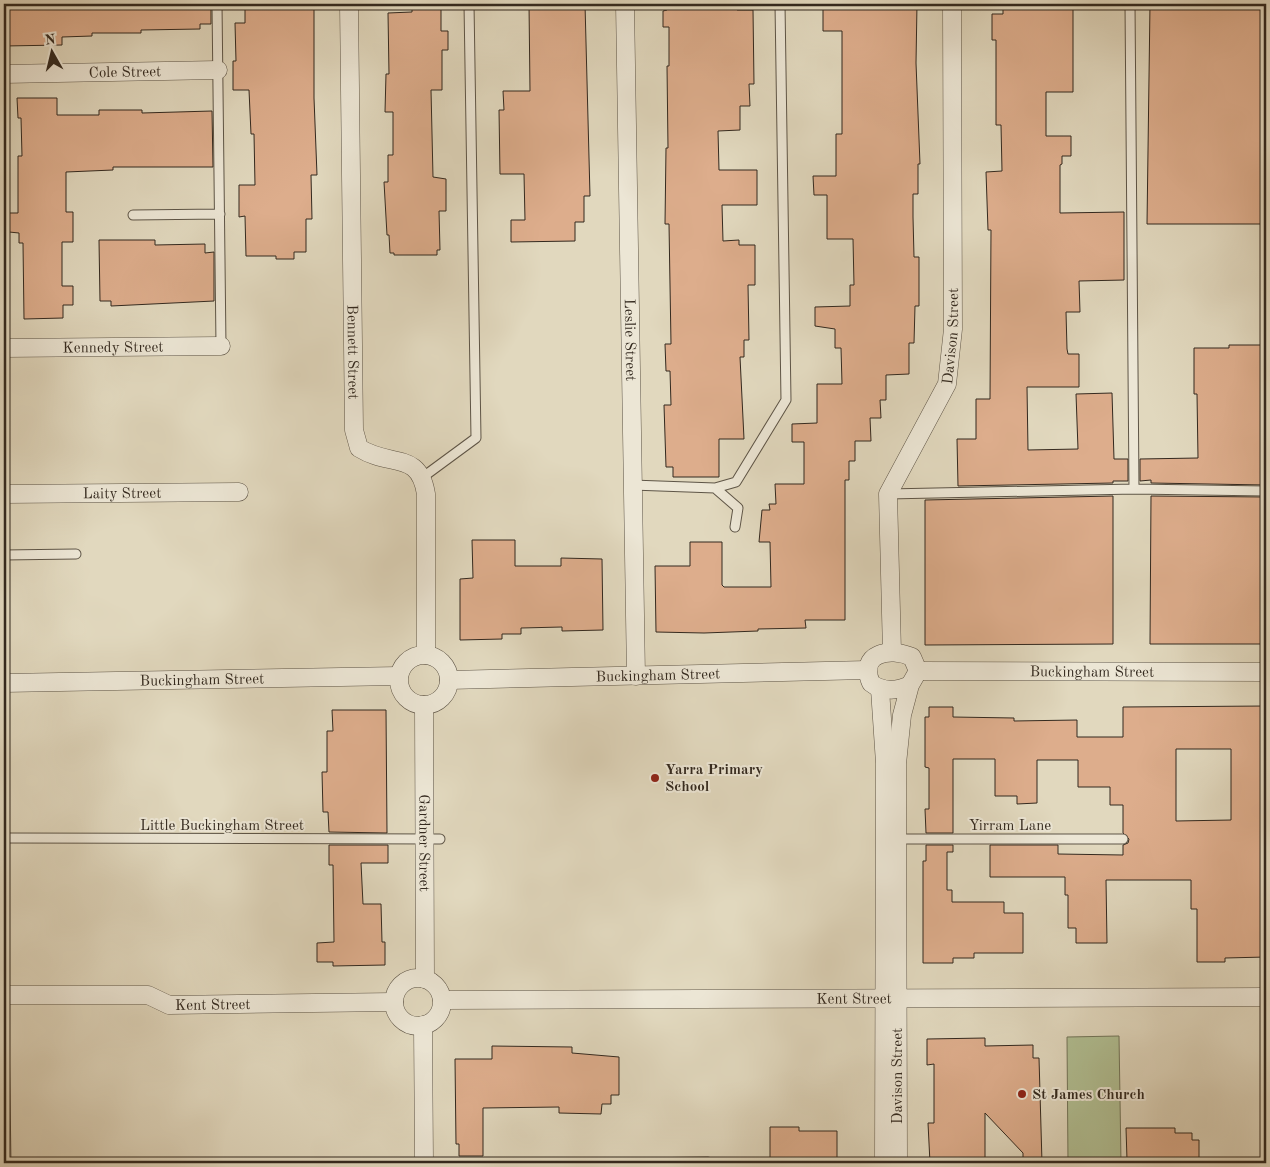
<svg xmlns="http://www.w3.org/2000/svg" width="1270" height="1167" font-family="'Old Standard TT',serif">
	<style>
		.green { fill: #b1bf93; stroke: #727459 }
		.building { fill: #ddad8c; stroke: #33291f; fill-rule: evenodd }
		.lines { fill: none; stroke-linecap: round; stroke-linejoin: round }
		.lane-casing { stroke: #5e5547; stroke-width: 11 }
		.street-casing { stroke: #5e5547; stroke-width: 19 }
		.lane { stroke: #ece6d5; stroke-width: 9 }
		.street { stroke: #ece6d5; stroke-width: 18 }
		.poi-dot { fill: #8f2418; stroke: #ece6d5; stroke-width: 2 }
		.labels { text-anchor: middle; stroke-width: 4; stroke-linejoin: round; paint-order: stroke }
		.street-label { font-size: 15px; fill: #33291f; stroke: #ece6d5 }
		.poi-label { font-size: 15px; font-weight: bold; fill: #33291f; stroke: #ece6d5; text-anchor: start }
	</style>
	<rect width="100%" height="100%" fill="#e1d8be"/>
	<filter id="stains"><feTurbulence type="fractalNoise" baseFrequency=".004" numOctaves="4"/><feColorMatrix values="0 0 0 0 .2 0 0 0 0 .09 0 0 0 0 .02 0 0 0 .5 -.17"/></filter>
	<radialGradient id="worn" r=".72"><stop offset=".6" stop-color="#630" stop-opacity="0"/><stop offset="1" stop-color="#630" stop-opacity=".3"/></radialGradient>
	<path class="green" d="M1119,1036L1121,1163H1068L1067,1037Z"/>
	<path class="building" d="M4,4H211V24H200V29L141,30V33H92V36L62,37V45L4,46Z
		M245,4H314V98L317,175H311L312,219H306V252H294V259H276V256H246L245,216L239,217V185H255L254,134H251L249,90H233V61H236L235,23H245Z
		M412,4H441V31H448V50H442V90H431L433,177L446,179V211H439L440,250H437V255H394V253H390L389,235H387L384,182H388V155H393V112H385L386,74H389L388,13L412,12Z
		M529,4H585L590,196H584V222H575V241L511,242V220H525L524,174H500L499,110H504L503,91H530Z
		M667,4H737V10H753L754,84H749L750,106H740V130L718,131L719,170H757V205H722L723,241L739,240V245H755V285H748L749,340H744V357H740L744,439H719V477H673V467H666L664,405H671L670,371H666L665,344H671L669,224H665L666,148H668L667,66H669V27H663V11L667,10Z
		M823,4H917L916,63L920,164H918V194H913V217L914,257H919V306H915L914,343H909V374L886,375V400H880L881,418H870L871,441H855V461H849V480H845V620H805L806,628L758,629V631L704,633L656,632L655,566H690V542H722V585L724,587H771L770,542H759L762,510H770L769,504H776L775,484H804V442H792V424L817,423V384H842L841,348H835V329L815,326V307L850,306V285H854L853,239H827V195H814L813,176H836V134H842V31H823Z
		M1003,4H1073V92H1046V136H1071V156H1062V164L1060,165V213L1124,212V280L1079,281L1080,312H1066L1067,349L1068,354H1079V387H1027L1028,450L1078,449L1076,394L1112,393L1114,459H1128V481H1113V483L958,486L957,439H976V399H990L991,230H988L986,172L1002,171L1001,125H996V40H992V14H1003Z
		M1150,4H1266V224H1147Z
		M17,98H57V115H99V110H142V113L212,111L213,167H113V170L66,172V212H73V242H62V286H73V305H63V318L24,319L23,243H19V233L9,232V213H18V156H22L21,118H18Z
		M99,240H155V245L205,244V253L214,252V301L111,306V301H100Z
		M1229,345H1266V485L1151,483V480L1140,481V459L1198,458L1197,394H1194V348H1229Z
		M1113,496V644L925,645V500Z
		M1151,496L1266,497V644H1150Z
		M472,540H515V566H561V558L602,559L603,630L562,631V627L521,628V634H502V639L460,640V579L473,578Z
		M1266,706V957L1225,958V962H1197V909H1191V880H1106L1107,943H1076V928H1068V895H1065V877H990V845H1058V854L1123,855V845L1128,843L1129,839L1123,833V805H1110V787H1078V760H1037V803L1017,804V796H995V759H953V833H926L925,809H929V768L925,767V717H929V707H953V717L1014,718V721L1077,720V737H1123V707ZM1176,749H1231V820L1176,821Z
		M332,710H386L387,833L329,832L328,812H323L322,772H327V731H333Z
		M329,845H388V863H361L363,904H381L382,942H385V965L333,966V962H317V943L334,942L333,865H329Z
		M926,845H953V852H947V890H952V902H1004V913H1023V953H974V958H953V963H923V861H926Z
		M985,1038V1046L1033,1045V1058H1039L1042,1163H1023V1153L985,1113V1163H930L928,1123H934V1064L927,1065V1039Z
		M492,1046L572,1047V1053L619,1057V1095H611V1104H602L601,1114L559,1113V1107L483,1108V1156H459V1144H456L455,1059H492Z
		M770,1127H799V1131H837V1163H770Z
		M1126,1128H1175V1133H1192V1140H1199V1163H1137V1160H1127Z"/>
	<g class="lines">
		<defs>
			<path id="lane" d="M217,4L221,346
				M133,215L220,214
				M423,477L476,438L469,4
				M632,485L715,488L736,482L786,400L780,4
				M715,488L738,508L735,527
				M1134,489L1266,491
				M888,494L1134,489L1130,4
				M4,555L76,554
				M4,838L440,839
				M897,839H1123
				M4,1030L6,1163
				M634,1163L708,1162"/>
			<g id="street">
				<path id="s1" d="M349,4L354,430L359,448C391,468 419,450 426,494V655"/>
				<path id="s2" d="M625,4L636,676"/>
				<path id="s3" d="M4,74L218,70"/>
				<path id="s4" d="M4,348L221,346"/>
				<path id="s5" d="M4,494L239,492"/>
				<path id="s6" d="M892,652L888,494L947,384L953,329L952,4"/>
				<circle cx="424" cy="680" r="25"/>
				<path id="s7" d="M918,671L1266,672"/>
				<path id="s8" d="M449,680L867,670"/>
				<path id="s9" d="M4,683L399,676"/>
				<path d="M880,689L885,763L884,1163"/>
				<path id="s10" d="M424,705L425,979"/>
				<circle cx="418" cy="1002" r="24"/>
				<path id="s11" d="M4,995H148L169,1005L394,1002"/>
				<path id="s12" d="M442,1000L1266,997"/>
				<path d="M423,1025L424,1163"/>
				<path d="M898,1163L897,764L902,715L910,685L918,671L912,657C890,647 858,653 871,683C882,692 898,691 910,685"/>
			</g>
		</defs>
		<use href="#lane" class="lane-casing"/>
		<use href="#street" class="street-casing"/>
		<use href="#lane" class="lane"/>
		<use href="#street" class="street"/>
	</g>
	<g class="poi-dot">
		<circle cx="655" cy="778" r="5"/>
		<circle cx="1022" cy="1094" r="5"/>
	</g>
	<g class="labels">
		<g class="street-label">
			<text dy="5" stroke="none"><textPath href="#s3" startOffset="121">Cole Street</textPath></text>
			<text dy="5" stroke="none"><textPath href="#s6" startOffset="331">Davison Street</textPath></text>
			<text dy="5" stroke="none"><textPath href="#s2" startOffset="336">Leslie Street</textPath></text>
			<text dy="5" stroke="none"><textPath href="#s4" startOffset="109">Kennedy Street</textPath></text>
			<text dy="5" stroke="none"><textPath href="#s1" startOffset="348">Bennett Street</textPath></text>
			<text dy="5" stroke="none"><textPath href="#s5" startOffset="118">Laity Street</textPath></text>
			<text dy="5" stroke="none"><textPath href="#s7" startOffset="174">Buckingham Street</textPath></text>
			<text dy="5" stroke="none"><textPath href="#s8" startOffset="209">Buckingham Street</textPath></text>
			<text dy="5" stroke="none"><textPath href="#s9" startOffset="198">Buckingham Street</textPath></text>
			<text x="222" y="830">Little Buckingham Street</text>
			<text x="1010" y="830">Yirram Lane</text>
			<text dy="5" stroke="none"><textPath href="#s10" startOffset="138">Gardner Street</textPath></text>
			<text dy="5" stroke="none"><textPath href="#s12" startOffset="412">Kent Street</textPath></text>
			<text dy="5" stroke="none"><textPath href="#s11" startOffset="211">Kent Street</textPath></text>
			<text transform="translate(897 1076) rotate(-90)" y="5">Davison Street</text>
		</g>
		<g class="poi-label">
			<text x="665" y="774">Yarra Primary<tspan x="665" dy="17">School</tspan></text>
			<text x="1032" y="1099">St James Church</text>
		</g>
	</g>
	<rect width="1270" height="1167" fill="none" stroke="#e1d8be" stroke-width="20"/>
	<rect x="5" y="5" width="1260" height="1157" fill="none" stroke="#33291f" stroke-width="2.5"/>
	<rect x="10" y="10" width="1250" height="1147" fill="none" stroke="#33291f"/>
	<g transform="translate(52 52) rotate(352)" stroke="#ece6d5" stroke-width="4" paint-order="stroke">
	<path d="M0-4L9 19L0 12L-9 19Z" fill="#33291f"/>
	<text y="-8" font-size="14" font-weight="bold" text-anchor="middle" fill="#33291f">N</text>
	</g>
	<rect width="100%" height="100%" filter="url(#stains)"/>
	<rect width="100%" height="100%" fill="url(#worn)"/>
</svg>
